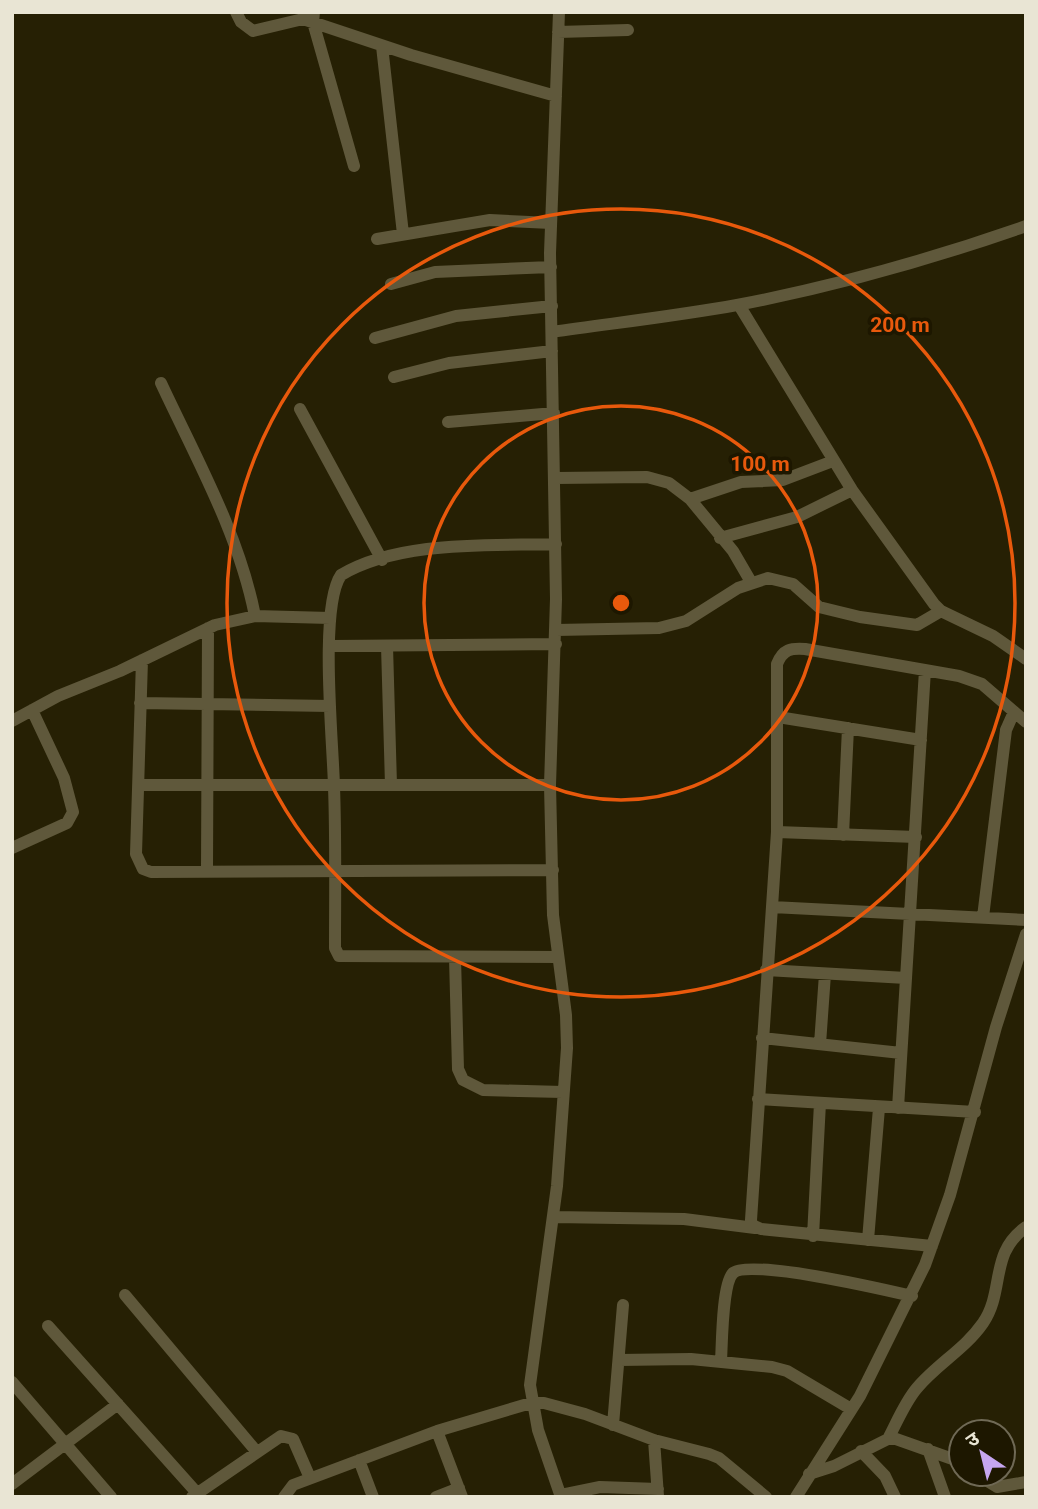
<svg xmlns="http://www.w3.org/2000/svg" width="1038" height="1509" font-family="Roboto,'Noto Sans Devanagari',sans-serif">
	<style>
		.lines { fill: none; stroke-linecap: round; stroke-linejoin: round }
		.minor { stroke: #5f583b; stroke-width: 12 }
		.ring { fill: none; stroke: #e8590c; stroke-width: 3.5 }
		.centre { fill: #e8590c; stroke: #1d1700; stroke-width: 3.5 }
		.ring-label { font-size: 21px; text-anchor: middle; font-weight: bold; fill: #e8590c; stroke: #1d1700; stroke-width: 7; stroke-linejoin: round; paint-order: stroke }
	</style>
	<rect width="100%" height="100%" fill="#262004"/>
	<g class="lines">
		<path class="minor" d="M236,12L241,22L253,31L303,19L411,55L556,96
			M314,12L313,22L354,166
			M559,12L550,253L556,599L550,785L553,915L566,1015L567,1048L557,1186L530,1385L538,1430L561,1497
			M558,32L628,30
			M382,46L403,234
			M377,239L490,220L551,223
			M391,284L435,272L551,267
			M739,305L852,490L934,604L941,611L993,636L1026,659
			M552,332C614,323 676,316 737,305C836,286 932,259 1026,226
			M375,338L456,316L552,306
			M394,377L449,363L552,351
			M161,383C196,458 239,534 255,616
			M300,409L382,560
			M448,422L554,413
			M556,478L647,477L669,483L690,499L733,551L751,582
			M690,499L741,482L783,480L833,461
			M720,538L797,517L852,490
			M556,544C490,546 400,540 341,575C319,607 333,742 334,787C336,841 335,894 335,948L339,956L558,957
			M556,630L659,628L686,621L738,588L768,578L793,584L819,607L860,617L917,625L941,611
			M331,646L556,644
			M387,646L391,785
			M142,660L136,854L143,869L151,872L553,870
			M140,703L330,706
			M778,717L921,740
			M12,721L58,696L120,671L215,625L255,616L330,618
			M139,785H550
			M777,832L916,837
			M843,835L848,728
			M12,848L67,823L73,812L64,778L32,710
			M207,871L208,628
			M772,907L1026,920
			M983,917L1006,730L1014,712
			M455,958L458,1069L463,1080L483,1090L563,1092
			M766,970L906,978
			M762,1038L901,1053
			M820,1044L825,974
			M758,1099L975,1112
			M898,1108L925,670
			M553,1217L684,1219L755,1228
			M813,1236L820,1103
			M868,1240L879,1108
			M932,1246L761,1229L752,1225L751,1220L777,832V664C783,649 791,648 805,649L959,676L982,684L1026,722
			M125,1295L256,1451
			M48,1326L197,1493
			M619,1360L691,1359L772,1367L787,1371L851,1409
			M721,1362C722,1345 722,1284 733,1273C749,1258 886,1290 912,1296
			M12,1382L111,1497
			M613,1425L623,1305
			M437,1431L462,1497
			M888,1439C897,1422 905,1402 917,1388C937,1364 965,1349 983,1323C1005,1291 989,1253 1026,1227
			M654,1440L658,1496
			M928,1449L945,1497
			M861,1451L885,1476L895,1497
			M359,1460L373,1497
			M809,1474L834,1466L888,1439H896L961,1462
			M976,1474L997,1487L1026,1482
			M12,1484L118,1404
			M561,1495L600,1487L658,1489
			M192,1497L281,1436L293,1439L310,1478
			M284,1497L293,1485L437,1431L531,1403H544L585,1414L654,1440L709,1454L719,1458L766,1497
			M436,1497L459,1488
			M796,1497L860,1396L925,1265L950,1195L996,1027L1026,934"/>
	</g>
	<g class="ring">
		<circle cx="621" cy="603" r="197"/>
		<circle cx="621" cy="603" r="394"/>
	</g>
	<circle cx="621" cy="603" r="10" class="centre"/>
	<g class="ring-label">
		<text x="900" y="332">200 m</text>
		<text x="760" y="471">100 m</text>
	</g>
	<rect width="1038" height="1509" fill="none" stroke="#e9e5d4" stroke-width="28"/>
	<g transform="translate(982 1453) rotate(325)"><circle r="33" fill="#1d1700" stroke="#6f6955" stroke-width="2"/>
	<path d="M0-5L12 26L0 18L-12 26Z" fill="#c6a6f0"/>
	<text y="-10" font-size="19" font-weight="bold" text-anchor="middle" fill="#e9e5d4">उ</text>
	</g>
</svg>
